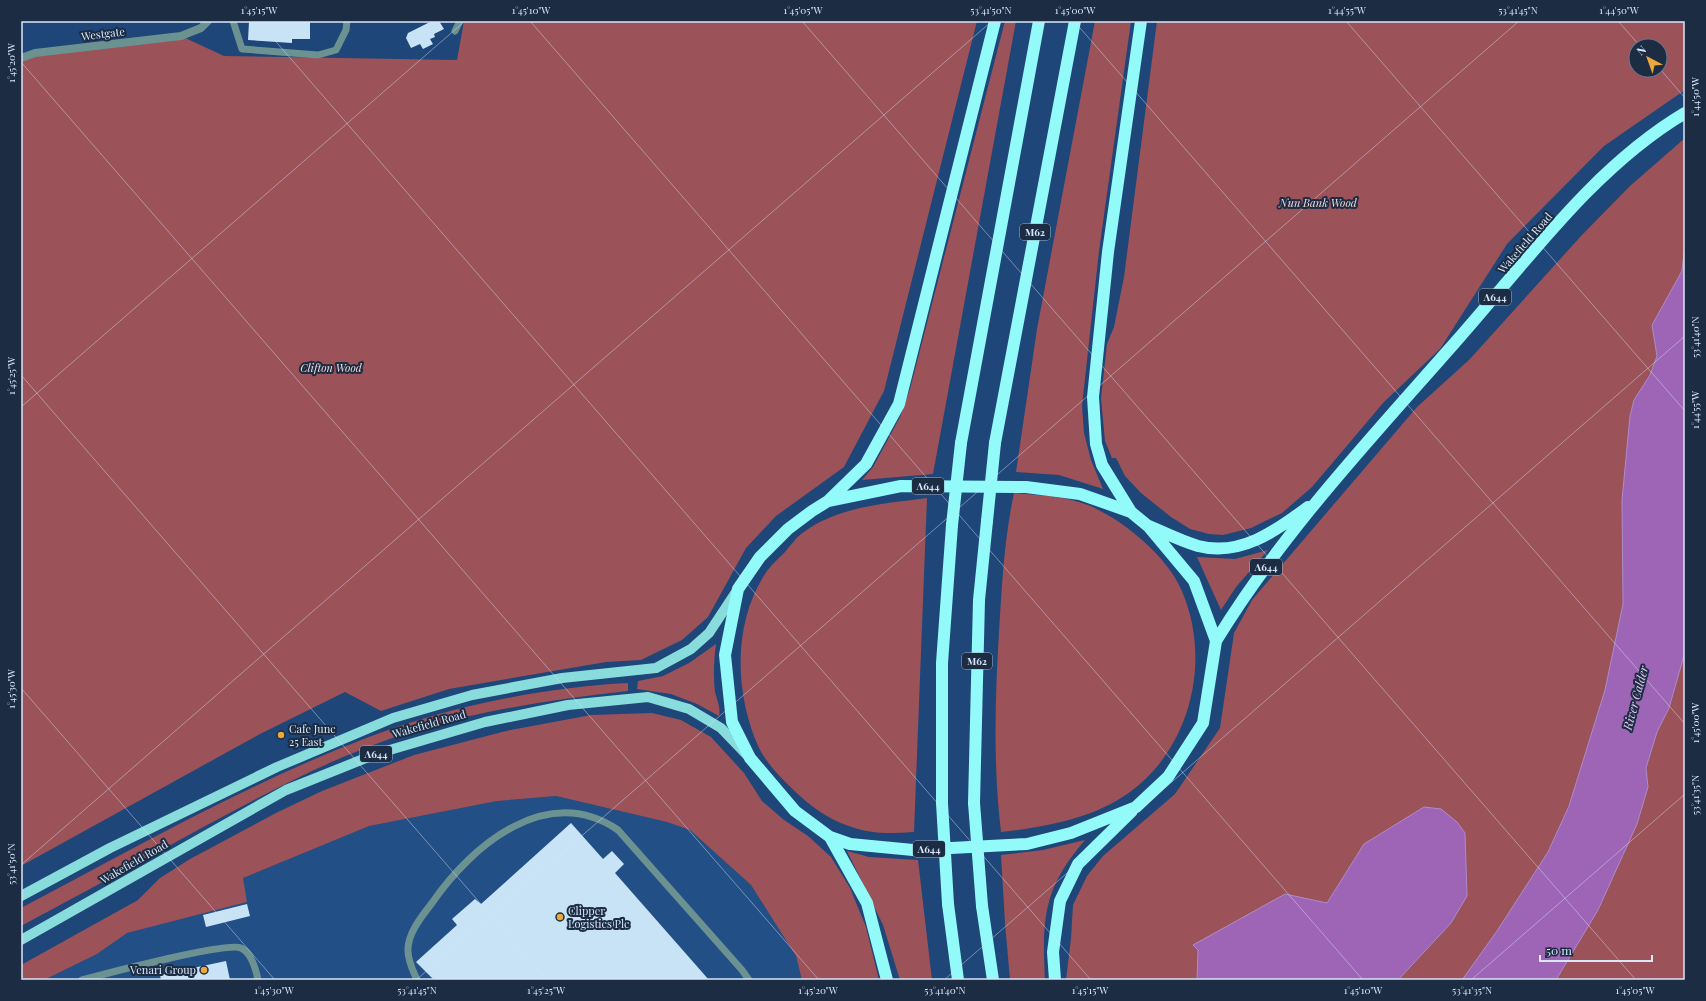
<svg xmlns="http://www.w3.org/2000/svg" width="1706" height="1001" font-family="'Playfair Display',serif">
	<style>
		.built { fill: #234f87 }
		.green { fill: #9b5258; fill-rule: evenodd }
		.water { fill: #9e65b6; stroke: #b08cca }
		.building { fill: #c7e3f5 }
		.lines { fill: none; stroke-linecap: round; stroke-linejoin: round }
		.lane { stroke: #6b9291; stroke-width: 7 }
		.street { stroke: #6b9291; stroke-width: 8 }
		.primary { stroke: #89dcdc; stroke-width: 10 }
		.highway { stroke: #93fafa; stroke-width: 12 }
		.highway-bridge { stroke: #93fafa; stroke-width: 12 }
		.ticks { fill: none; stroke: #d9e7f9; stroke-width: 1; stroke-opacity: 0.45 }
		.poi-dot { fill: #eca93a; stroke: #1b2c43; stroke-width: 1.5 }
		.labels { text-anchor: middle; stroke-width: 4; stroke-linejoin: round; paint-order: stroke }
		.shield { fill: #1b2c43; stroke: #a0afc2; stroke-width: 1 }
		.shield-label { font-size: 10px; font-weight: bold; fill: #d9e7f9 }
		.street-label { font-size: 11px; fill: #d9e7f9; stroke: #1b2c43 }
		.park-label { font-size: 11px; font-style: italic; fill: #f6d9da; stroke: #1b2c43 }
		.poi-label { font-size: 11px; fill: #d9e7f9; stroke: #1b2c43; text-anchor: start }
		.water-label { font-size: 12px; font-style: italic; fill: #e9ccf6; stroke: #1b2c43 }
		.neatline { fill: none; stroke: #d9e7f9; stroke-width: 1.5 }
		.ticks-label { font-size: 10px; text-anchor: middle; fill: #d9e7f9 }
	</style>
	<rect width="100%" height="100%" fill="#1e4678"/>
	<path class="built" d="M555,796L667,822L690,830L751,885L796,956L802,980H44L97,954L127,933L246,902L243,878L369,826L497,801Z"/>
	<path class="green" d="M464,21H977L884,391L844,467L776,516L746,548L708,617L682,640L641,660L606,662L449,689L381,711L345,692L260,734L21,866V58L181,36L224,56L457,60Z
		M1005,21H1016L933,474L862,480L873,467L900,417L910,389Z
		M1095,21H1131L1099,251L1082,406L1084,433L1091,460L1103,489L1059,475L1016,472L1037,329Z
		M1157,21H1685V90L1604,146L1507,244L1440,349L1384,402L1312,487L1282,513L1251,528L1223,535L1209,534L1190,529L1171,517L1141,493L1125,476L1116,458H1112L1105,441L1101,398L1107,344L1114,327L1124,277ZM1636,46H1660V70H1636Z
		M1685,138V245L1682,271L1652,325L1657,356L1650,375L1634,400L1630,416L1622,500L1623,604L1605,690L1569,806L1548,852L1497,931L1462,980H1398L1451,923L1467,896L1465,833L1364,844L1327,903L1285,894L1194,946L1198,950L1197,980H1066L1071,938L1073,905L1087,876L1103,856L1175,794L1220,728L1234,633L1252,600L1417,407L1469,360L1581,236L1630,186Z
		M1014,493C1039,495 1065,496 1088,505C1122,519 1166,555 1181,589C1212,658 1192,747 1130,792C1093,819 1045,827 1001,832C993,766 995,698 999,632C1002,584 1004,540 1014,493Z
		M927,498L914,832C890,834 868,834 846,825C829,819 813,808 800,796C787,784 767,765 759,748C735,695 732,625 765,574C770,566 778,559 785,552C790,546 795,539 801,534C837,506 884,504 927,498Z
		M1268,550L1236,587L1221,610L1197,557L1235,559Z
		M716,644C714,659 713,676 715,692C717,700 721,708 719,716L697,704L671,694L637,689L638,681L663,676L689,663Z
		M1685,652V980H1556L1598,910L1637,824L1648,787L1646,768L1657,732L1669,708Z
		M628,683V691C536,701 444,716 358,751C305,772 256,799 207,825C145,859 83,893 21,926V908C135,848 248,783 369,737C447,707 544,687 628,683Z
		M652,713L681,720L711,737L744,773L762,801L784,820L808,836L831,857L850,888L866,927L879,980H802L796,956L751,885L690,830L667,822L556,796L497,801L369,826L243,878L247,902L127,933L97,954L44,980H21V965L138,900L160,878L190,859L276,813L322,791L414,755L506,731L591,715Z
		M1085,840C1043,889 1042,918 1045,980H1010L1005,923L1001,855L1043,850Z
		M847,851L869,857L918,860L932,980H900L883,925Z"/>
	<path class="water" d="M1685,245V652L1669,708L1657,732L1646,768L1648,787L1637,824L1598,910L1556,980H1462L1497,931L1548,852L1569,806L1605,690L1623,604L1622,500L1630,416L1634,400L1650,375L1657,356L1652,325L1682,271Z
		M1424,807L1441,809L1457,822L1465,833L1467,896L1451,923L1398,980H1197L1198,950L1193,945L1285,894L1327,903L1364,844Z"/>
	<path class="building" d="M249,21H310V39H292V43L248,40Z
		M432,21H439L444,29L434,34L435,37L430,39L433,44L423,49L420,44L411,48L406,38L408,33Z
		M571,823L603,859L612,851L624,864L615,873L709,980H434L416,962L457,925L452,919L475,899L481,904Z
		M247,904L250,916L206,927L203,915Z
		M226,961L230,980H161L160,975Z"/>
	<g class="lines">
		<path class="lane" d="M233,21L242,49L318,55L336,50L346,30L347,21
			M455,31L460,21
			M82,980C104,974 226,942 241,948C252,953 256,970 258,980
			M417,980C413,971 408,961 408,951C407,934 422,916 432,903C472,845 547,782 618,830L742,970L749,980"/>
		<path class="street" d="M21,58L35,53L181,36L201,28L208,21"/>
		<path class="primary" d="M21,896L110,848L277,767L393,718L472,695L562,678L656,668L691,649L709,633L736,592
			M21,940L286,790L376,754L485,722L568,705L648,697L689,709L721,728L746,754"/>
		<path class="highway" d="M961,443L1039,21
			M995,443L1075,21
			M901,486L1026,487L1080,494L1131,512L1148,526L1194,581L1216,641L1203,723L1168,777L1136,807L1071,833L1027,844L913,850L850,844L830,837L795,811L750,758L732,722L725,655L738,589L760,557L788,529L812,511L828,501Z
			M828,501L866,464L899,404L995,21
			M1131,512L1102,465L1096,444L1093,397L1108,252L1141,21
			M1149,526C1165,533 1181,541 1198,546C1240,557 1276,531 1308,507
			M1216,641C1283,531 1374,435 1459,338C1528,260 1594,167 1685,113
			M942,803V663L952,525
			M974,803L979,600L987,521
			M830,837L867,903L887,980
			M948,904L958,980
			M982,906L993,980
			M1055,980L1053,952L1060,901L1078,864L1132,811"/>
		<path class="highway-bridge" d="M987,521L995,443
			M952,525L961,443
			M942,803L948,904
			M974,803L982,906"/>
	</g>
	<path class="ticks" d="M258,21L1091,980M530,21L1363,980M802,21L1636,980M1074,21L1685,724M1346,21L1685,411M1618,21L1640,46M21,62L819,980M1660,69L1685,98M21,375L547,980M21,407L465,21M21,688L275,980M21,865L992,21M416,980L1519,21M944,980L1685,336M1471,980L1685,794"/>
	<g class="poi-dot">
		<circle cx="281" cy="735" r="4"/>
		<circle cx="560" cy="917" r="4"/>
		<circle cx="204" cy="970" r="4"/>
	</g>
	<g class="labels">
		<g class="shield">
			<rect x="1020" y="224" width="30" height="16" rx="3"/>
			<rect x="1479" y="289" width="32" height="16" rx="3"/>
			<rect x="912" y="478" width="32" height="16" rx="3"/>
			<rect x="1250" y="559" width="32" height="16" rx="3"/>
			<rect x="962" y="653" width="30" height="16" rx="3"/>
			<rect x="360" y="746" width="32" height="16" rx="3"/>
			<rect x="913" y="841" width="32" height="16" rx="3"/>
		</g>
		<g class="shield-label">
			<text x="1035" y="236">M62</text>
			<text x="1495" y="301">A644</text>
			<text x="928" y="490">A644</text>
			<text x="1266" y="571">A644</text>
			<text x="977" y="665">M62</text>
			<text x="376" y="758">A644</text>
			<text x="929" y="853">A644</text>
		</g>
		<g class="street-label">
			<text transform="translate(103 34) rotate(-7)" y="4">Westgate</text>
			<text transform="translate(1525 243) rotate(-49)" y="4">Wakefield Road</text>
			<text transform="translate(429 724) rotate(-16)" y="4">Wakefield Road</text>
			<text transform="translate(134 862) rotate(-30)" y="4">Wakefield Road</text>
		</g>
		<g class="park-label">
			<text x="1318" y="207">Nun Bank Wood</text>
			<text x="331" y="372">Clifton Wood</text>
		</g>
		<g class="poi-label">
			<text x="289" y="733">Cafe Junc<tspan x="289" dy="13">25 East</tspan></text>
			<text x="568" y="915">Clipper<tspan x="568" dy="13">Logistics Plc</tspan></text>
			<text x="196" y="974" text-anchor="end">Venari Group</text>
		</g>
		<g class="water-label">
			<text transform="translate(1636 698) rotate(-75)" y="4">River Calder</text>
		</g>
	</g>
	<rect width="1706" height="1001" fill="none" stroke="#1b2c43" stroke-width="44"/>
	<g transform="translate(1648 58) rotate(319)"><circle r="19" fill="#1b2c43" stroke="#67778c"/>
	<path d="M0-3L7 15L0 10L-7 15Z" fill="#eca93a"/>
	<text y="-6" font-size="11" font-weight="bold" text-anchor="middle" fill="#d9e7f9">N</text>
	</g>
	<path d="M1540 955v6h112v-6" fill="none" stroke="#d9e7f9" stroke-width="2"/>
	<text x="1546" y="955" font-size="12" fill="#d9e7f9" stroke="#1b2c43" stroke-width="3" paint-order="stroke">50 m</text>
	<rect x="22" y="22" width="1662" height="957" class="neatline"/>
	<g class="ticks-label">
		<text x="259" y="14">1°45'15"W</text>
		<text x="531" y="14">1°45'10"W</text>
		<text x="803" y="14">1°45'05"W</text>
		<text x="991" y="14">53°41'50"N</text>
		<text x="1075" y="14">1°45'00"W</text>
		<text x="1347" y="14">1°44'55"W</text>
		<text x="1518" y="14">53°41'45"N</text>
		<text x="1619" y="14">1°44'50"W</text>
		<text transform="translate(11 63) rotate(-90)" y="4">1°45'20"W</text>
		<text transform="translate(1695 97) rotate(-90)" y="4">1°44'50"W</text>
		<text transform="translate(1695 337) rotate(-90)" y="4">53°41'40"N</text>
		<text transform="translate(11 376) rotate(-90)" y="4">1°45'25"W</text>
		<text transform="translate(1695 410) rotate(-90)" y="4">1°44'55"W</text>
		<text transform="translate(11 689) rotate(-90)" y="4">1°45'30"W</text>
		<text transform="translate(1695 723) rotate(-90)" y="4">1°45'00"W</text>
		<text transform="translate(1695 795) rotate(-90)" y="4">53°41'35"N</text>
		<text transform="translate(11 864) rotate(-90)" y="4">53°41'50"N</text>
		<text x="274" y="994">1°45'30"W</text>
		<text x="417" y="994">53°41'45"N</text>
		<text x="546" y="994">1°45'25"W</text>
		<text x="818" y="994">1°45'20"W</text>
		<text x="945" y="994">53°41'40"N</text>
		<text x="1090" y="994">1°45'15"W</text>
		<text x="1363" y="994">1°45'10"W</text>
		<text x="1472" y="994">53°41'35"N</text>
		<text x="1635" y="994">1°45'05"W</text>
	</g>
</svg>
